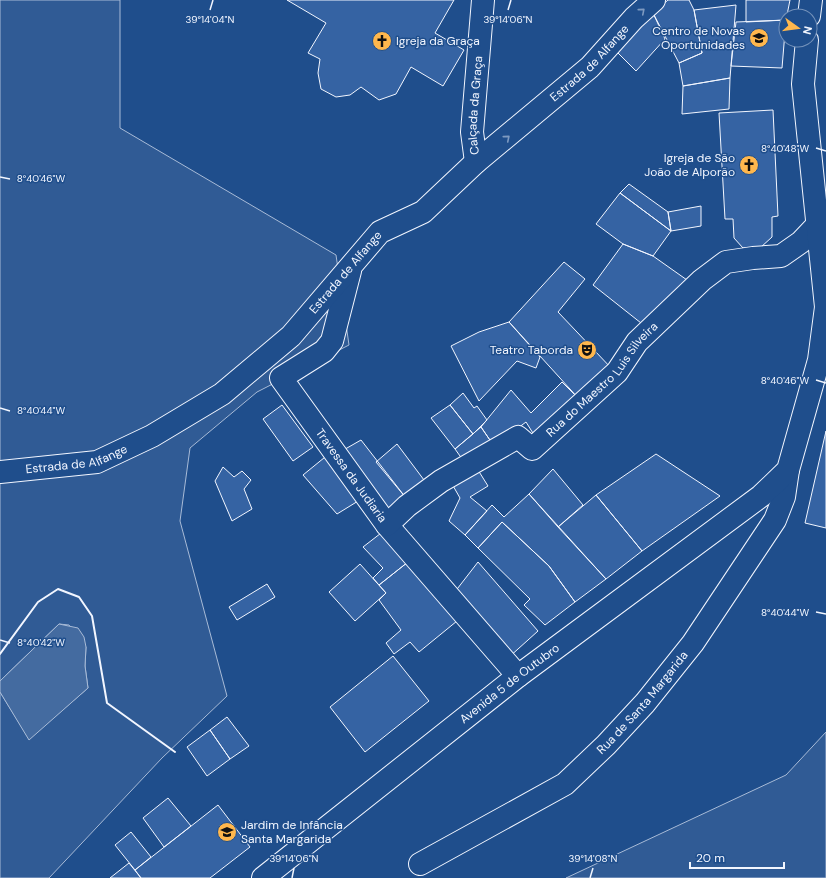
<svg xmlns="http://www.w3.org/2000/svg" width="826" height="878" font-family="'DM Sans',sans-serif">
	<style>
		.built { fill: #305b95; stroke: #a8bbd7 }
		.water { fill: #446ba0; stroke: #a8bbd7 }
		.building { fill: #3563a3; stroke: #f2f6ff }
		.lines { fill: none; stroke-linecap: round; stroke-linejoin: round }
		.street-casing { stroke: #f2f6ff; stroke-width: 24 }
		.street { stroke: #1f4e8c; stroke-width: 22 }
		.wall { stroke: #f2f6ff; stroke-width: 2 }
		.oneway { stroke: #7e9ac0 }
		.ticks { fill: none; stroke: #f2f6ff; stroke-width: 1.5 }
		.labels { text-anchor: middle; stroke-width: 3; stroke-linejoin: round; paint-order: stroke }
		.poi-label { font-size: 12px; fill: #f2f6ff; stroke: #1f4e8c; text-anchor: end }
		.street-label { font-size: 12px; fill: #f2f6ff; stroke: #1f4e8c }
		.ticks-label { font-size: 10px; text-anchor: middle; fill: #f2f6ff; stroke: #1f4e8c; stroke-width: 3; stroke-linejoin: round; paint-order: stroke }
	</style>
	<rect width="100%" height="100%" fill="#1f4e8c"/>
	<path class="built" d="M0,0H120V128L336,255L349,345L257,392L190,448L180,521L227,696L162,758L49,878H0V692L29,739L88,688L85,666L86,647L69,625L59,624L0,681Z
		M826,732V878H566L786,775Z"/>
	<path class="water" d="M59,624L78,628L84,637L86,647L85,666L88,688L29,740L0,692V681Z"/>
	<path class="building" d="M287,0H454L435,33L464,50L443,86L411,67L396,94L379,100L361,87L350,95L336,97L321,89L318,73L320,59L308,53L326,23Z
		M668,0H689L694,10L702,53L679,63L653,13Z
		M746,0H790L786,20L746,22Z
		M736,5L730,78L683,86L679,63L702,53L694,10Z
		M653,13L665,39L636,71L617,52Z
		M786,20L782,68L731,66L736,22Z
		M730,78L729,109L682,114L683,86Z
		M773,110L778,216L772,217V237L760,248H743L734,238L733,219H725L719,113Z
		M629,184L668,212L671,231L620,193Z
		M620,193L671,231L653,256L623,244L596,224Z
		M701,206V226L671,231L668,212Z
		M623,244L653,256L687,280L641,323L593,285Z
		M564,262L585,279L558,312L613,370L580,400L509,322Z
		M509,322L540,357L536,368L517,361L479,401L451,346L479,332Z
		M562,382L580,400L536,438L526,422L494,446L481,427L511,390L531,413Z
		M463,393L474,408L477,406L487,420L473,434L450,405Z
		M282,405L313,447L293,461L263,419Z
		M450,405L473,434L455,449L431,418Z
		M481,427L494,446L465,463L455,449Z
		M826,431V528L805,523Z
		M361,440L406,498L385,517L340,452Z
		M397,444L427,484L406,498L376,462Z
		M330,453L363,498L337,514L303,475Z
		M656,454L720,496L642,551L596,495Z
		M223,467L234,477L242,471L251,480L244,489L252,509L232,521L215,481Z
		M553,469L583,505L558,527L529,494Z
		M478,470L488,486L470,497L487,511L465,535L449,521L460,498L452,484Z
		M529,494L606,579L575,602L549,566L502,522L478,548L465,535L492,505L504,517Z
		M596,495L642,551L606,579L558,527Z
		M502,522L549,566L575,602L545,625L524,605L530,599L478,548Z
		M385,530L408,562L379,585L373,578L383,568L363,547Z
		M408,562L457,621L419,652L410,642L394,654L386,643L401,630L379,600L386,593L379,585Z
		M478,562L538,631L508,658L454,593Z
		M360,564L386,593L355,621L329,592Z
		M267,584L275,597L237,620L229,607Z
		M393,656L429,701L365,752L330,707Z
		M227,717L249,746L230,759L210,730Z
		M210,730L230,759L207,776L187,747Z
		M168,798L191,826L164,847L143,818Z
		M218,805L250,847L210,878H141L135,870Z
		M131,832L151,857L135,870L115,845Z
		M129,863L141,878H110Z"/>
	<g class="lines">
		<defs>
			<g id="street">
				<path d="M809,16L811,0"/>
				<path id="s1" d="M476,162L472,132L483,0"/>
				<path id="s2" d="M350,271L332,341L324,351L281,378L387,525L518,676"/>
				<path id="s3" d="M0,472L97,462L152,436L222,394L291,336L380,232L423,212L476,162L590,67L634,18L654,0"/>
				<path id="s4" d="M387,525L407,506L441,481L518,437L532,449L617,372L637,342L702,280L726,262L753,258L781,256L801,242L818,224"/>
				<path id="s5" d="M420,864L565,784L606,745L645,703L693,643L775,520L784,497L788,470"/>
				<path id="s6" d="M263,878L518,676L761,496L788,470L819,360L826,307L803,84L807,40"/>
			</g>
		</defs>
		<use href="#street" class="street-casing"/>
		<use href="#street" class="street"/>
		<path class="wall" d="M0,654L38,602L58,589L79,597L92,616L107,703L175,752"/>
	</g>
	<defs><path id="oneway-chevron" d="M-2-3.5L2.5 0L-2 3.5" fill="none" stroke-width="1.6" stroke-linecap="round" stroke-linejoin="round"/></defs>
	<g class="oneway">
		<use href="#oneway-chevron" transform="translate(642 11) rotate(-41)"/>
		<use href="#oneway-chevron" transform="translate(507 138) rotate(-40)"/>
	</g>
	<path class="ticks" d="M210,10L213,0M508,10L511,0M816,148L826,151M0,177L10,179M816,380L826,383M0,408L10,411M816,612L826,614M0,640L10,643M292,878L294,868M590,878L593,868"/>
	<defs>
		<symbol id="school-disc" viewBox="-11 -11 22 22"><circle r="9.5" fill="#ffb74d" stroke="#1f4e8c"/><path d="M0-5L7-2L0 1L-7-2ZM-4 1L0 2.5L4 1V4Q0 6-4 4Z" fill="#111"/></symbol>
		<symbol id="church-disc" viewBox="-11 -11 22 22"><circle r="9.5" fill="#ffb74d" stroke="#1f4e8c"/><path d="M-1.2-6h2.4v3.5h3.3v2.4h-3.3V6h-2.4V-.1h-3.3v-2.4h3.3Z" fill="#111"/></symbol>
		<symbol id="theatre-disc" viewBox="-11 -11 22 22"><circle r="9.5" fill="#ffb74d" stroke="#1f4e8c"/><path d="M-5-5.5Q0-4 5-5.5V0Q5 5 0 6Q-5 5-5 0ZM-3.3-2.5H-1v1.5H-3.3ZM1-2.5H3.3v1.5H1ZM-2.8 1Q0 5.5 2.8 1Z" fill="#111"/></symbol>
	</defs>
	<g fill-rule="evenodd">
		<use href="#school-disc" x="748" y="27" width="22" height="22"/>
		<use href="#church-disc" x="371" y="30" width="22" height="22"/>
		<use href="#church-disc" x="738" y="154" width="22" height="22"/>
		<use href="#theatre-disc" x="576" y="339" width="22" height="22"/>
		<use href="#school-disc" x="216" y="821" width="22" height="22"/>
	</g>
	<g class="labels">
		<g class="poi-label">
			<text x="745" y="35">Centro de Novas<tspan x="745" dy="14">Oportunidades</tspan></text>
			<text x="396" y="45" text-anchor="start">Igreja da Graça</text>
			<text x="735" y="162">Igreja de São<tspan x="735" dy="14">João de Alporão</tspan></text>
			<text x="573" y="354">Teatro Taborda</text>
			<text x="241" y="829" text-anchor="start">Jardim de Infância<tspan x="241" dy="14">Santa Margarida</tspan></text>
		</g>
		<g class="street-label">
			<text dy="4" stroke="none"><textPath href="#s3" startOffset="738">Estrada de Alfange</textPath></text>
			<text dy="4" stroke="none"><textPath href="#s1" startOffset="57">Calçada da Graça</textPath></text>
			<text dy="4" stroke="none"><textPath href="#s3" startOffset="414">Estrada de Alfange</textPath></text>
			<text dy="4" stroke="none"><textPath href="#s4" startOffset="276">Rua do Maestro Luis Silveira</textPath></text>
			<text dy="4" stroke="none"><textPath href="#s3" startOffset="78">Estrada de Alfange</textPath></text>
			<text dy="4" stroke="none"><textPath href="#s2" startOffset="256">Travessa da Judiaria</textPath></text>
			<text dy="4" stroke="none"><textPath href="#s6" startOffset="314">Avenida 5 de Outubro</textPath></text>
			<text dy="4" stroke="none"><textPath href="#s5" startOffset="278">Rua de Santa Margarida</textPath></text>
		</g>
	</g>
	<g class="ticks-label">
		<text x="210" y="23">39°14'04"N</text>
		<text x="508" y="23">39°14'06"N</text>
		<text x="785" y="152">8°40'48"W</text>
		<text x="41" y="182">8°40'46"W</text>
		<text x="785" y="384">8°40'46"W</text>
		<text x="41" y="414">8°40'44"W</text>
		<text x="785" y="616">8°40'44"W</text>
		<text x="41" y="646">8°40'42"W</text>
		<text x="294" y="862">39°14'06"N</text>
		<text x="593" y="862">39°14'08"N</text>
	</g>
	<g transform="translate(798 28) rotate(104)"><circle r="19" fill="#1f4e8c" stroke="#7391ba"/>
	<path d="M0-3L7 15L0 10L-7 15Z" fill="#ffb74d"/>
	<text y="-6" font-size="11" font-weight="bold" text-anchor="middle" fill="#f2f6ff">N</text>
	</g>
	<path d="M690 862v6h94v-6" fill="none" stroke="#f2f6ff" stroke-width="2"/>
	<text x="696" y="862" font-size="12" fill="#f2f6ff" stroke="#1f4e8c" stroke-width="3" paint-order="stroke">20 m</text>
</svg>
